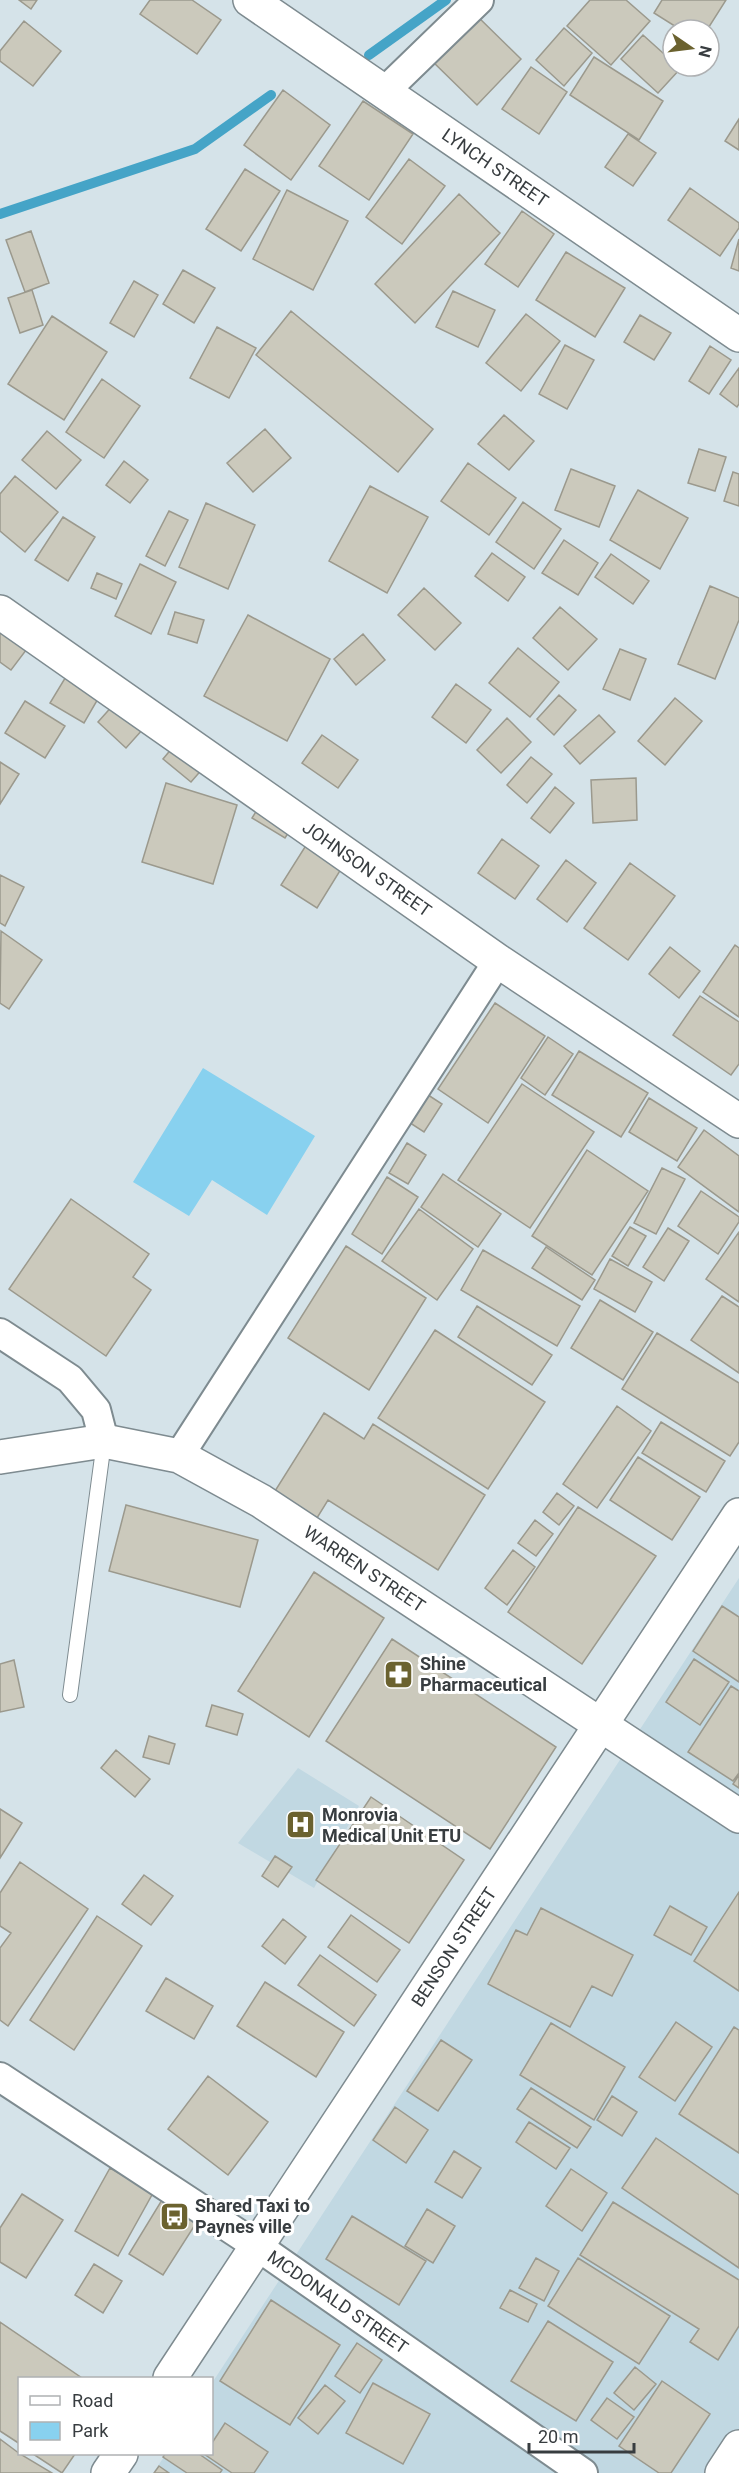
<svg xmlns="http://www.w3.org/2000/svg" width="739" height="2473" font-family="Roboto,sans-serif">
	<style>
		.built { fill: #c1d8e2 }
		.green { fill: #88d1ef }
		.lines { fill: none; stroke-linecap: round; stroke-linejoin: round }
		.stream { stroke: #45a4c7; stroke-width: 10 }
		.building { fill: #cbc9bc; stroke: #9b998d; stroke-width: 1.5 }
		.lane-casing { stroke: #7e8b90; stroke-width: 16 }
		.street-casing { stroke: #7e8b90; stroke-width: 32 }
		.secondary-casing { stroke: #7e8b90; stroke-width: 36 }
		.lane { stroke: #fff; stroke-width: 14 }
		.street { stroke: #fff; stroke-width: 28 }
		.secondary { stroke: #fff; stroke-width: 33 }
		.labels { text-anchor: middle; stroke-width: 6; stroke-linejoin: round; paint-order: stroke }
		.street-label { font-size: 18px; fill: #383d40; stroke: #fff }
		.poi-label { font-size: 18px; font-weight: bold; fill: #383d40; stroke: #fff; text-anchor: start }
	</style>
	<rect width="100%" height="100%" fill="#d5e3e9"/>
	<path class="built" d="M739,1578V2473H153L166,2454H212V2383Z
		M298,1768L359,1806L314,1888L238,1843Z"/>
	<path class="green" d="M203,1068L315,1136L267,1215L212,1180L189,1216L133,1182Z"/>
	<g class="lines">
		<path class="stream" d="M369,55L446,0
			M0,214L195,149L271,95"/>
	</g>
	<path class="building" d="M19,0H37L31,9Z
		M150,0H192L221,20L197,54L140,14Z
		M590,0H626L650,21L611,65L567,26Z
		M662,0H726L707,30H681L654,13Z
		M474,13L521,59L477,105L429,58Z
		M24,21L61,51L33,86L0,61V51Z
		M564,28L592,53L564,86L536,60Z
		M643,35L673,62V66L680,69L658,93L621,59Z
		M594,57L663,101L639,140L570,95Z
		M531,67L567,92L539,134L502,109Z
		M283,90L330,125L291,180L244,145Z
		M363,101L413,134L369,200L319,166Z
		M739,119V150L725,141Z
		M628,134L656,153L633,186L605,167Z
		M409,159L445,186L402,244L366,217Z
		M245,169L280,191L241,251L206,229Z
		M690,188L739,223V228L720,256L668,220Z
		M287,190L348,221L313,290L253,259Z
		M459,194L500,233L415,323L375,284Z
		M522,211L554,234L518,287L485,264Z
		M31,231L49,283L25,292L6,240Z
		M739,239V271L731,268Z
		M566,252L625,288L595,337L536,300Z
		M183,270L215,288L194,323L163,304Z
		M134,281L158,295L134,337L110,323Z
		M32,290L43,325L20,333L8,298Z
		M453,291L495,310L478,347L436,327Z
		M291,311L433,429L398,472L256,355Z
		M526,314L560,341L521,391L486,363Z
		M640,315L671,333L654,360L624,342Z
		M52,316L107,352L64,420L8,384Z
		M217,327L256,348L229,398L190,378Z
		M565,345L594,360L567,409L539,394Z
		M710,346L731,360L709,394L689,381Z
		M739,368V404L737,407L720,394Z
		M102,379L140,406L104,458L66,432Z
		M504,415L534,441L509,470L478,444Z
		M265,429L291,458L253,492L227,463Z
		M47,431L81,460L56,489L22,460Z
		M699,449L726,457L715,491L688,483Z
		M124,461L148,480L130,503L106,485Z
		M468,463L516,498L489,535L441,501Z
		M571,469L615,486L599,527L555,510Z
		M733,472L739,474V506L724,501Z
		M15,476L58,512L25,552L0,531V494Z
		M370,486L428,517L387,593L329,561Z
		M638,490L688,518L660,569L610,540Z
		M523,502L561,529L534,569L496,542Z
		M206,503L255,525L228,589L179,567Z
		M169,511L188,520L165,566L146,556Z
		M63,517L95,537L68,581L35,560Z
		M564,540L598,563L578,595L542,573Z
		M492,553L525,577L508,601L475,576Z
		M611,554L649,581L633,604L595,577Z
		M140,564L176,582L151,634L115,616Z
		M97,573L122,584L116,599L91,588Z
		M710,586L739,598V620L715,679L678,664Z
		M424,588L461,623L435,650L398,615Z
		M560,607L597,639L568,670L533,638Z
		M175,612L204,620L197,643L168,634Z
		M248,615L330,659L287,741L204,696Z
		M0,616L33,641L11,670L0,662Z
		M363,634L385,660L356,685L334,659Z
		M518,648L559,682L530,717L489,683Z
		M620,649L646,659L630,700L603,689Z
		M73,665L106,685L84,723L50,703Z
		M456,684L491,710L466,743L432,717Z
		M123,694L152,719L126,748L98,722Z
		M559,695L576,710L554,735L537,719Z
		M675,698L702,721L665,765L638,741Z
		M25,701L65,726L45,758L5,733Z
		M599,715L615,732L580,764L564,746Z
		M507,718L531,742L501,773L477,750Z
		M183,735L211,759L191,782L163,759Z
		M322,735L358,760L338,788L302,763Z
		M531,757L552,774L527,803L507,785Z
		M0,762L19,774L0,804Z
		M636,778L637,820L593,823L591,780Z
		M166,783L237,805L213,884L142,862Z
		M555,787L574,803L550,833L531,818Z
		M270,789L303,810L285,838L252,818Z
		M310,839L346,861L317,908L281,885Z
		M502,839L539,866L515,899L478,873Z
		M566,860L596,883L567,922L537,899Z
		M630,863L675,896L628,960L584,928Z
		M0,875L24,887L5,926L0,923Z
		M1,931L42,960L9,1009L0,1003Z
		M735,945L739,948V1017L703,992Z
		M670,947L700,971L679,998L649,974Z
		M700,996L739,1022V1064L731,1075L673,1035Z
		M495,1003L545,1036L488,1123L438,1089Z
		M548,1037L573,1054L545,1095L521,1078Z
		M579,1051L648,1093L621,1137L552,1095Z
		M522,1084L594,1132L530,1228L458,1180Z
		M422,1091L442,1104L424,1132L404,1119Z
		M649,1098L697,1128L677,1161L629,1132Z
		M704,1130L739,1156V1212L678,1167Z
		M407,1143L426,1155L408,1184L389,1173Z
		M587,1150L648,1191L592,1275L532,1236Z
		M662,1168L685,1179L656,1234L634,1223Z
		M443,1174L501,1214L478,1247L421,1207Z
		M387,1177L418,1197L382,1254L352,1234Z
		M701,1191L739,1217V1222L718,1254L678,1226Z
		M71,1199L149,1254L133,1277L151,1290L106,1356L9,1289Z
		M419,1209L473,1249L437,1300L382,1261Z
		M630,1227L646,1236L628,1266L612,1256Z
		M668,1228L689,1241L664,1281L643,1267Z
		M739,1232V1302L706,1279Z
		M346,1246L426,1298L369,1390L288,1338Z
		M546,1247L595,1280L582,1300L532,1268Z
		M483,1250L580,1306L557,1346L461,1290Z
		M610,1259L652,1282L635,1312L594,1289Z
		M722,1296L739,1307V1373L691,1340Z
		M600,1300L653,1332L623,1380L571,1348Z
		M477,1306L552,1355L532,1385L458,1337Z
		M435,1330L545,1402L488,1489L378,1418Z
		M657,1333L739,1383V1442L730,1456L622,1389Z
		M617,1406L651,1431L597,1508L563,1484Z
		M324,1413L364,1439L373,1424L485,1495L438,1570L328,1500L317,1518L275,1491Z
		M661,1422L725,1461L706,1492L642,1453Z
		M638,1457L700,1497L672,1540L610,1500Z
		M557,1493L574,1506L559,1525L543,1512Z
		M126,1505L258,1540L240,1607L109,1571Z
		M578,1507L656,1556L582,1664L508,1612Z
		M535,1520L553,1534L536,1556L518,1543Z
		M513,1550L535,1567L507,1605L485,1588Z
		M314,1572L384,1618L309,1737L238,1691Z
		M722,1606L739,1617V1682L693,1651Z
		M392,1639L556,1747L490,1849L326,1741Z
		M694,1659L729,1682L700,1725L666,1702Z
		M14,1660L24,1707L0,1712V1664Z
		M731,1686L739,1691V1773L733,1781L688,1752Z
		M212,1705L243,1714L237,1735L206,1726Z
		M149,1736L175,1744L169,1764L143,1757Z
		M116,1750L150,1779L135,1797L101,1768Z
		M739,1775V1788L733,1784Z
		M371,1797L464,1860L409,1943L316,1880Z
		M0,1809L22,1823L0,1858Z
		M275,1856L292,1867L278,1887L262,1876Z
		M20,1862L88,1909L8,2026L0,2020V1948L11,1933L0,1926V1893Z
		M144,1875L173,1896L151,1925L122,1904Z
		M739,1892V1991L694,1961Z
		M670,1906L707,1927L691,1955L654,1935Z
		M541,1908L633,1955L612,1996L592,1986L570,2027L488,1984L516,1930L527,1935Z
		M351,1915L400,1950L377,1982L328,1947Z
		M97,1916L142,1946L74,2050L30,2020Z
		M283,1919L306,1937L285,1964L262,1946Z
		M320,1955L376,1995L354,2026L298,1985Z
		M166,1978L213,2006L194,2039L146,2011Z
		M265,1982L344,2032L316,2077L237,2026Z
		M676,2022L712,2047L675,2101L639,2077Z
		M551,2023L625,2067L594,2120L520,2075Z
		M734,2027L739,2030V2153L679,2114Z
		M441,2040L472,2060L438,2111L407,2091Z
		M208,2076L268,2122L228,2175L168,2129Z
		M531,2088L591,2127L577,2148L517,2109Z
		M612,2096L637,2112L622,2136L597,2120Z
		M395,2107L428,2130L406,2163L373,2140Z
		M529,2122L570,2148L556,2169L516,2142Z
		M656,2138L739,2195V2268L622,2188Z
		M454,2151L481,2168L462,2198L435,2182Z
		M110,2168L153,2193L118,2256L75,2231Z
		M571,2169L607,2193L582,2231L546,2206Z
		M22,2194L63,2220L26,2278L0,2262V2228Z
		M165,2195L200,2217L163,2275L129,2254Z
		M613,2202L739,2280V2326L718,2360L690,2342L699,2329L580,2255Z
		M427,2209L455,2226L433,2263L405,2246Z
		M352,2216L426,2261L399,2305L326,2259Z
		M536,2258L559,2271L544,2301L519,2288Z
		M578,2258L670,2316L639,2364L548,2306Z
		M94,2264L122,2281L103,2313L75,2295Z
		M510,2290L537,2304L528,2322L500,2308Z
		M271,2300L340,2345L290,2425L220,2381Z
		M548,2321L613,2362L576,2421L511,2381Z
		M0,2322L82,2378H20V2444L0,2431Z
		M357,2343L382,2360L360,2393L335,2376Z
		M635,2367L656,2384L634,2410L614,2393Z
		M662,2381L710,2414L671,2473H659L619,2446Z
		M373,2383L430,2414L403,2464L346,2433Z
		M325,2385L345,2401L318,2434L298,2418Z
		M607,2398L634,2417L617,2439L591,2420Z
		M225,2423L268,2452L254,2473H232L204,2454H212V2443Z
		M0,2439L20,2454L52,2473H0Z
		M33,2454H75L62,2473Z
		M165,2454H199L222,2470L220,2473H187L163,2457Z
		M159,2466L169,2473H154Z"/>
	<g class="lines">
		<defs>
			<path id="lane" d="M70,1695L104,1442"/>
			<g id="street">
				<path d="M385,91L479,0"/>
				<path d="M0,1333L70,1379L96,1410L104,1441"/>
				<path d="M179,1456L498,961"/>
				<path id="s1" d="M0,2077L257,2246L583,2473"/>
			</g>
			<g id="secondary">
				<path id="s2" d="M250,0L739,335"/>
				<path id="s3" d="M0,612L498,961L739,1121"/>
				<path id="s4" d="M0,1457L104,1441L179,1456L261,1501L739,1816"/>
				<path id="s5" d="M170,2378L739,1515"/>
				<path d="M108,2473L121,2454"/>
				<path d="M722,2473L739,2447"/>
			</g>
		</defs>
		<use href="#lane" class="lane-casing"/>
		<use href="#street" class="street-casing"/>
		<use href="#secondary" class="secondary-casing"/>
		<use href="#lane" class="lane"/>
		<use href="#street" class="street"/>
		<use href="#secondary" class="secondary"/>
	</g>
	<defs>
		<symbol id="pharmacy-square" viewBox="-11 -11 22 22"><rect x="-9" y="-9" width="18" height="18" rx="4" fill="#6b622f" stroke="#fff"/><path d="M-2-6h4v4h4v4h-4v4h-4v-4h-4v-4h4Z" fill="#fff"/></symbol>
		<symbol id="hospital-square" viewBox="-11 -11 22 22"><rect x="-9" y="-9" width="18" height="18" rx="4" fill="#6b622f" stroke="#fff"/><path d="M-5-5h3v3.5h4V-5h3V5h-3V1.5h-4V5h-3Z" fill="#fff"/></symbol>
		<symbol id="bus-square" viewBox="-11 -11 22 22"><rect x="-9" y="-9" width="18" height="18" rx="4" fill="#6b622f" stroke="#fff"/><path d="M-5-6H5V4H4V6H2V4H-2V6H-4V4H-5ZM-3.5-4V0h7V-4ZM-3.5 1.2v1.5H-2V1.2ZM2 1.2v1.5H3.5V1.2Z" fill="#fff"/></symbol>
	</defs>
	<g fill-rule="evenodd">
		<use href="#pharmacy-square" x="382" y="1658" width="33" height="33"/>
		<use href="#hospital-square" x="284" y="1808" width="33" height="33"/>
		<use href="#bus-square" x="158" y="2200" width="33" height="33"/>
	</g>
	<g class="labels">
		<g class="street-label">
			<text dy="6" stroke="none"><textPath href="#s2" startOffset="297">LYNCH STREET</textPath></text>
			<text dy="6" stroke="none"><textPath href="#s3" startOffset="448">JOHNSON STREET</textPath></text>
			<text dy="6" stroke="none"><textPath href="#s4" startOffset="399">WARREN STREET</textPath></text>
			<text dy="6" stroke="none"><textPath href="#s5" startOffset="516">BENSON STREET</textPath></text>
			<text dy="6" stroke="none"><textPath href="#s1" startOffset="406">MCDONALD STREET</textPath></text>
		</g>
		<g class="poi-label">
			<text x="420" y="1670">Shine<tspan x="420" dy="21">Pharmaceutical</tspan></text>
			<text x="322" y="1821">Monrovia<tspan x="322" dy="21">Medical Unit ETU</tspan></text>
			<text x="195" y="2212">Shared Taxi to<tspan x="195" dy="21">Paynes ville</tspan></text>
		</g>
	</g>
	<rect x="18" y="2377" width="195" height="78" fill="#ffffff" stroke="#afb1b3" stroke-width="1.5"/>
	<rect x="30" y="2396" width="30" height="9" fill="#ffffff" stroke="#afb1b3" stroke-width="1.5"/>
	<text x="72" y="2407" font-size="18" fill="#383d40">Road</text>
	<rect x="30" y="2422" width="30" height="18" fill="#88d1ef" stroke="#afb1b3" stroke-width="1.5"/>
	<text x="72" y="2437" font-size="18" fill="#383d40">Park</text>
	<g transform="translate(691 48) rotate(104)"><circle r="28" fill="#ffffff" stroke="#afb1b3" stroke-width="1.5"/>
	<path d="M0-4.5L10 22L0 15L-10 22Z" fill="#6b622f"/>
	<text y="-9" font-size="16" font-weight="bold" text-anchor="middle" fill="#383d40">N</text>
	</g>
	<path d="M529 2443v9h105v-9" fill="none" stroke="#383d40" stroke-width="3"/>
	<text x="538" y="2443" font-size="18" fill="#383d40" stroke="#ffffff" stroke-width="4.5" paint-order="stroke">20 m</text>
</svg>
